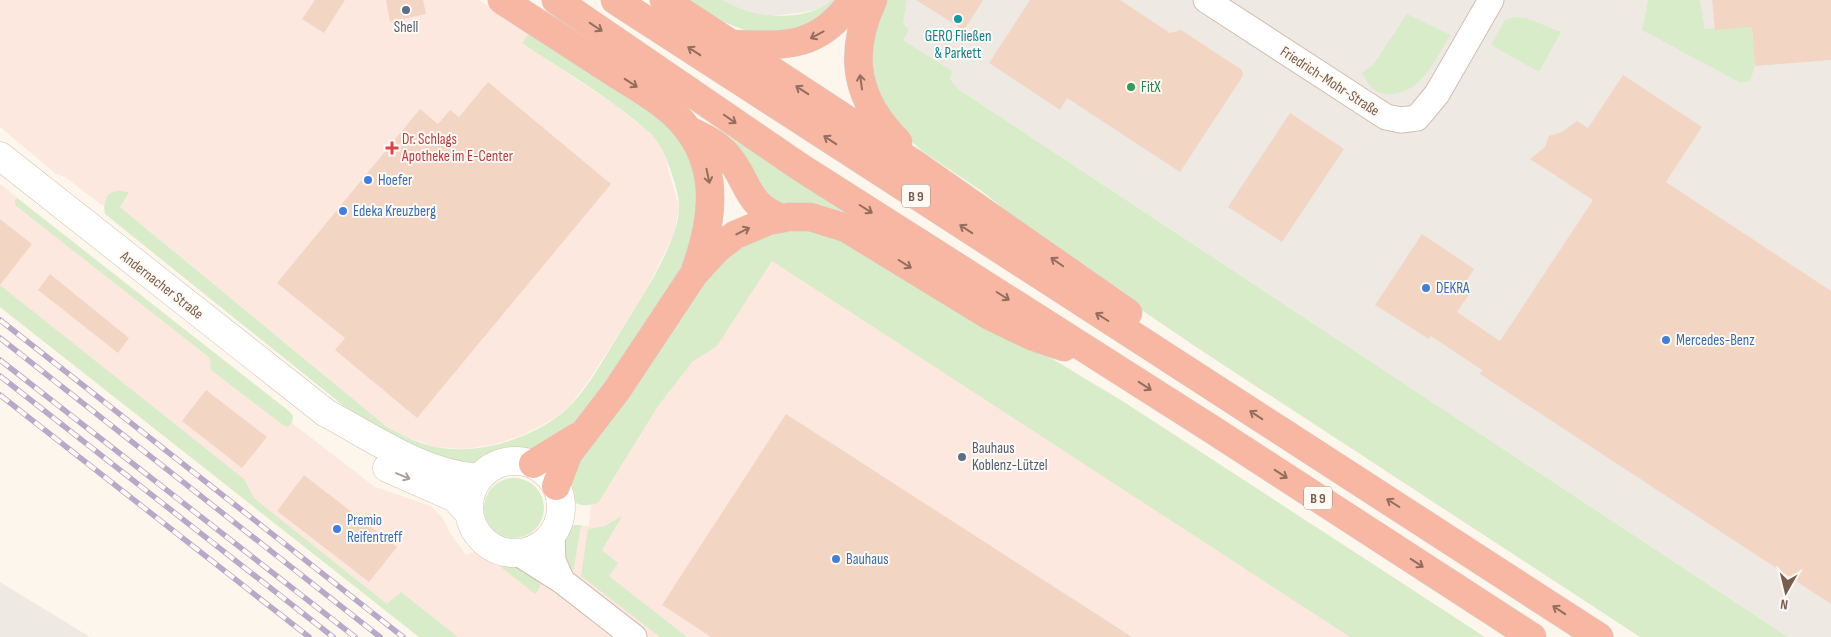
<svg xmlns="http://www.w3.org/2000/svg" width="1831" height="637" font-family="'Sofia Sans Condensed',sans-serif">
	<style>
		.commercial { fill: #fde8e0 }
		.industrial { fill: #efe9e4 }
		.green { fill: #d8ecc9 }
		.building { fill: #f3d5c3 }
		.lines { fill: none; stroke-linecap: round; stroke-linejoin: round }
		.street-casing { stroke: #d1beb0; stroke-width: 27 }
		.secondary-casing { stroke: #d6c0b0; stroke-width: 29 }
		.highway-casing { stroke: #dad1cd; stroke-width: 29 }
		.street { stroke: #fff; stroke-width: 25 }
		.secondary { stroke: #fff; stroke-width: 28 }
		.highway { stroke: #f7b7a3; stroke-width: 28 }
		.rail-casing { stroke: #b9a8c9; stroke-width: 5.5 }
		.rail { stroke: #fffaf3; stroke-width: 4; stroke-dasharray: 11; stroke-linecap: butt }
		.oneway { stroke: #936e5e }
		.oneway2 { stroke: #af9d94 }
		.service-dot { fill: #5c6f8a; stroke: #fffaf3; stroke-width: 2 }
		.culture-dot { fill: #0f9aa8; stroke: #fffaf3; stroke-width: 2 }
		.leisure-dot { fill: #2e9e5b; stroke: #fffaf3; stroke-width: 2 }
		.health-dot { fill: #e0444e; stroke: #fffaf3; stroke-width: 2 }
		.shop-dot { fill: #3f7fe0; stroke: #fffaf3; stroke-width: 2 }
		.labels { text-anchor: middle; stroke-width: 4; stroke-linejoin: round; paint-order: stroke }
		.shield { fill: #fffaf3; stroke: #a28b7f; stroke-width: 1 }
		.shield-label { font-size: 14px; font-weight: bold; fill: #7a5c4d }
		.service-label { font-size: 15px; fill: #4e5e75; stroke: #fffaf3 }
		.culture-label { font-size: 15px; fill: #0d838f; stroke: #fffaf3 }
		.street-label { font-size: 15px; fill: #7a5c4d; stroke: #fffaf3 }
		.leisure-label { font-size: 15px; fill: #27864d; stroke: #fffaf3; text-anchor: start }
		.health-label { font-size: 15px; fill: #be3a42; stroke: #fffaf3; text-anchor: start }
		.shop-label { font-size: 15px; fill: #366cbe; stroke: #fffaf3; text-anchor: start }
	</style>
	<rect width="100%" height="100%" fill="#fdf6ec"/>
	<path class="commercial" d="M0,0H479L529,33L522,43L618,107L656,138L666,160L679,207L674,234L644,294L591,377L570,406L553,419L521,436L495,444L465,449L436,447L409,438L387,427L120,207L129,194L106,199L103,206L65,177L56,174L0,127Z
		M0,184L290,412L293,416L292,423L375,487L431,506L443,518L450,533L466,555L478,549L490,556L516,562L548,552L574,525L589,526L594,470L681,354L782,250L1455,637H419L0,307Z"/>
	<path class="industrial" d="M721,0H832L823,8L799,13L768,16L740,9Z
		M907,0H1648L1642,30H1715L1705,29L1700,0H1831V637H1788L958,89L950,79L951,71L903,40V15Z
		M0,582L90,637H0Z"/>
	<path class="green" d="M690,0C700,0 712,0 721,0C727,1 733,6 739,8C765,19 810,20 832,0H845L805,33H752L722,21Z
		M887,0H907L903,23L909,30L903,40L952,71L950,79L958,89L1788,637H1640L1199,349L1068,260L983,192L922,151L895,126L872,79L870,57L877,22Z
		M1648,0H1700L1705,29L1752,27L1755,66L1750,81L1741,83L1642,30Z
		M1407,14L1450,35C1435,60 1421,95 1388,94C1374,94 1368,84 1362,73L1373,65Z
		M1515,17L1526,18L1561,32L1539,72L1491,45L1505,20Z
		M529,33L656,115L679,136L692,158L700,185L695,240L681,270L619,364L577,420L564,433L533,452L502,453L464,468L381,436L105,214C101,197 112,186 129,193L120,207L387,427C402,435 419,444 436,447C480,456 537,437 569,407C590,386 608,351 624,326C642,297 679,241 679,207C679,189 666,154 656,140C652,133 643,128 637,122C601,92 560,69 522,43Z
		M718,129L852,218L772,202L730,142Z
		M15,199H18L290,412L293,416L292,423L287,427L283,425L211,370L210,358L15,205Z
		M804,230L847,243L1031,346L1124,402L1485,637H1350L772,261L717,346L692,362L658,406L598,503C587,506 577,507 570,498C556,477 589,446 602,433L715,267C744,242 765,232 804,230Z
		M0,285L244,479L255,499L387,604L401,592L458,637H419L0,307Z
		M484 508a30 30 0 1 1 60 0a30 30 0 1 1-60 0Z
		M622,516L602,550L618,563L609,576L687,637H660L581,576L588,529L605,526Z
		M574,525H581L573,573L566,561L563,535Z
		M478,549L490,556L516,562L540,581V587L535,594Z"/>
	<path class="building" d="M315,0H345L324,33L302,19Z
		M386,0H423L426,14L390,22Z
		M916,0H983L964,30Z
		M1030,0H1120L1170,33L1181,30L1242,70L1243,76L1180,172L1067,98L1060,110L989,63Z
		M1712,0H1831V60L1755,66L1752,27L1715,30Z
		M1623,75L1702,127L1666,182L1831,291V604L1480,374L1482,370L1431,336L1429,339L1375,305L1422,234L1474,269L1462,288L1470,293L1457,312L1500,341L1593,200L1530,159L1545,147L1549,136L1562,132L1577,121L1588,128Z
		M488,82L611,184L417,418L335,350L345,338L277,283L420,109L438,124L450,110L459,117Z
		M1290,113L1344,149L1282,242L1228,207Z
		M0,219L32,244L0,285Z
		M50,274L129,338L118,353L38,290Z
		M206,390L267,437L242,468L182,421Z
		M786,414L918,499L1132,637H711L662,605Z
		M304,475L397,547L369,582L277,511Z"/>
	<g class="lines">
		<defs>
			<path id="street" d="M1206,0L1386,117L1401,120L1417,118L1437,94L1491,0
				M552,535L553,561L562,581
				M518,553L562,581L634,637"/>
			<path id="secondary" d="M0,156L326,413C375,439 421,473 478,478
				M469 507a46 46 0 1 1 92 0a46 46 0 1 1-92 0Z
				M387,468L455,498L468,512"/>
			<path id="highway" d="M502,0C538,23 574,47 610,70C631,84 655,96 673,113C720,156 716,213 696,268
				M556,0L800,167L1213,430L1532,637
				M615,0L1599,637
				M664,0L916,165L1128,313
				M873,0C847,55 856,100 898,142
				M731,44C786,46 818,49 853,0
				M690,131C703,137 716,143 726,154C749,179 744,204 781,218
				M533,464L577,437
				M556,486L568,454L617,390L694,274L717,249L735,235L768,221L789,217H810L846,228L990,316L1034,337L1064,347"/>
		</defs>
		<use href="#street" class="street-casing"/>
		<use href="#secondary" class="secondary-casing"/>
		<use href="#highway" class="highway-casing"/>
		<use href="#street" class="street"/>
		<use href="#secondary" class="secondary"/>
		<use href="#highway" class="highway"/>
		<defs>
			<path id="rail" d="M0,320L403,637
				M0,338L380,637
				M0,360L355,637
				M0,376L333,637
				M0,395L309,637"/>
		</defs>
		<use href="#rail" class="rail-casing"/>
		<use href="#rail" class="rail"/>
	</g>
	<defs><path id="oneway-shaft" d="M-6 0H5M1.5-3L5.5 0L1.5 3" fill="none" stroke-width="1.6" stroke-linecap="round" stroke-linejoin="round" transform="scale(1.25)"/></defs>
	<g class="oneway">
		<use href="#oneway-shaft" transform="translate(596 27) rotate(34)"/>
		<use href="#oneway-shaft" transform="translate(817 35) rotate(152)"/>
		<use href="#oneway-shaft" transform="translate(694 51) rotate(-147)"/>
		<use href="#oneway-shaft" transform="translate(861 82) rotate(-98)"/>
		<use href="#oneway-shaft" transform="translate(631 83) rotate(33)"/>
		<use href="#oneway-shaft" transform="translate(802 90) rotate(-147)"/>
		<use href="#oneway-shaft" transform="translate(730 119) rotate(35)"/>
		<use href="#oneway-shaft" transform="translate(830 140) rotate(-147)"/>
		<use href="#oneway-shaft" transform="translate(708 176) rotate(78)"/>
		<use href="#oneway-shaft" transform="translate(866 209) rotate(32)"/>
		<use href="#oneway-shaft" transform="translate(966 229) rotate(-147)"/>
		<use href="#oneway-shaft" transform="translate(743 231) rotate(-27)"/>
		<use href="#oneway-shaft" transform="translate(1057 262) rotate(-145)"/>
		<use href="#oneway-shaft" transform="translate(905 264) rotate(32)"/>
		<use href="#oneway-shaft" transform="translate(1003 296) rotate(32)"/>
		<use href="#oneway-shaft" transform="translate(1102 317) rotate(-148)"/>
		<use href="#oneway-shaft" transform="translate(1145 386) rotate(33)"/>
		<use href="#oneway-shaft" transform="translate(1256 415) rotate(-147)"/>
		<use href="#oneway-shaft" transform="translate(1281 474) rotate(33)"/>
		<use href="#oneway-shaft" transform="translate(1393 503) rotate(-148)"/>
		<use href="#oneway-shaft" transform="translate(1417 563) rotate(33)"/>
		<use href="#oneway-shaft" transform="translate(1559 610) rotate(-146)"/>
	</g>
	<use class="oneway2" href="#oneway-shaft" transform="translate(403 476) rotate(23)"/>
	<g class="service-dot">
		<circle cx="406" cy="10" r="5"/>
		<circle cx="962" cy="457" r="5"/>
	</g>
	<circle class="culture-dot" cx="958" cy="19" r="5"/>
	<circle class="leisure-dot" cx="1131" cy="87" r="5"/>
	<path class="health-dot" d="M389.5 140.5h5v5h5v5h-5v5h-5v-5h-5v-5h5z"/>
	<g class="shop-dot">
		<circle cx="368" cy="180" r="5"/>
		<circle cx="343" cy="211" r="5"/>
		<circle cx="1426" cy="288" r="5"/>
		<circle cx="1666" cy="340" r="5"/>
		<circle cx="337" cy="529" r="5"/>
		<circle cx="836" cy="559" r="5"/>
	</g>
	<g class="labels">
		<g class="shield">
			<rect x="902" y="184.5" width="28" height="23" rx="4"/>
			<rect x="1304" y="486.5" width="28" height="23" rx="4"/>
		</g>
		<g class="shield-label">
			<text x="916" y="201">B 9</text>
			<text x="1318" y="503">B 9</text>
		</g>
		<g class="service-label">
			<text x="406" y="32">Shell</text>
			<text x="972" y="453" text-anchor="start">Bauhaus<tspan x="972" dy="17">Koblenz-Lützel</tspan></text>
		</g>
		<g class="culture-label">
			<text x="958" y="41">GERO Fließen<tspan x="958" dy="17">&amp; Parkett</tspan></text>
		</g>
		<g class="street-label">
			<text transform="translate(1330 81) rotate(33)" y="5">Friedrich-Mohr-Straße</text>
			<text transform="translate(162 285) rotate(38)" y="5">Andernacher Straße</text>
		</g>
		<g class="leisure-label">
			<text x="1141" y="92">FitX</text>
		</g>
		<g class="health-label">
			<text x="402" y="144">Dr. Schlags<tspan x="402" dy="17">Apotheke im E-Center</tspan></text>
		</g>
		<g class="shop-label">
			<text x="378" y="185">Hoefer</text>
			<text x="353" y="216">Edeka Kreuzberg</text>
			<text x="1436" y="293">DEKRA</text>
			<text x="1676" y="345">Mercedes-Benz</text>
			<text x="347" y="525">Premio<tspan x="347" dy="17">Reifentreff</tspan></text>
			<text x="846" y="564">Bauhaus</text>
		</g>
	</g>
	<g transform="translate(1786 592) rotate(188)" stroke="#fffaf3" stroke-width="4" paint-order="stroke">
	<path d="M0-4L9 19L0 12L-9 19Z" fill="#7a5c4d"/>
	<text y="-8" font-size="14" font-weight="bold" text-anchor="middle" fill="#7a5c4d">N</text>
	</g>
</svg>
